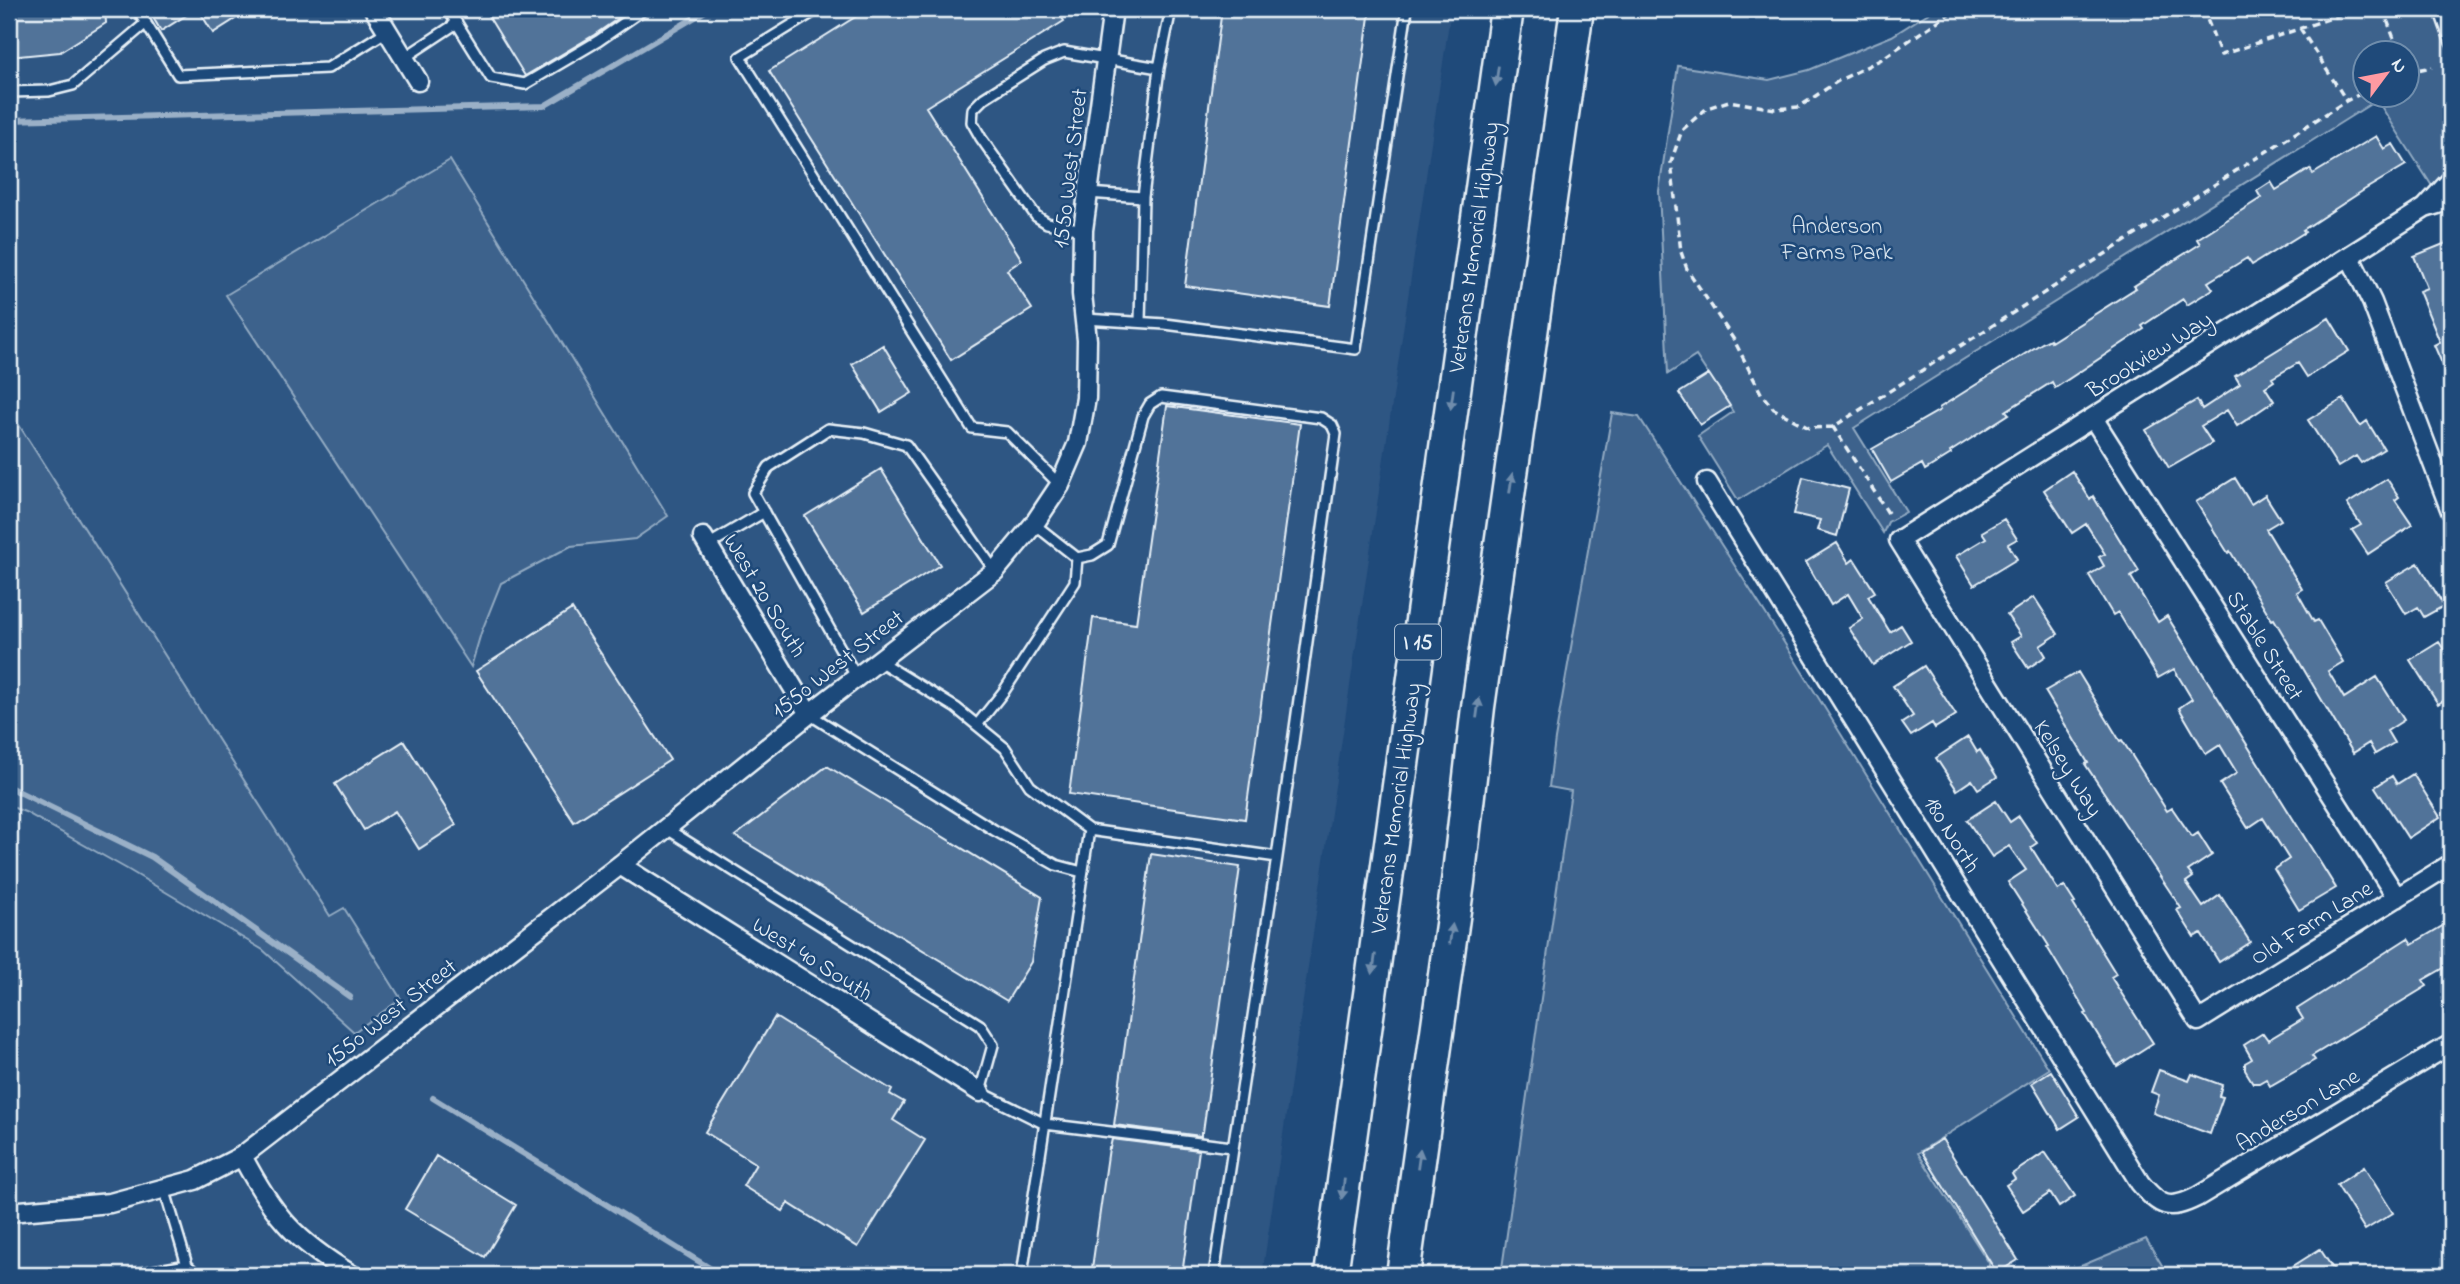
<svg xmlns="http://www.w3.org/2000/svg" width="2460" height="1284" font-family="'Indie Flower',sans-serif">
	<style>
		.built { fill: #2e5683 }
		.green { fill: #3c628c; stroke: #92aac2; stroke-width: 2; fill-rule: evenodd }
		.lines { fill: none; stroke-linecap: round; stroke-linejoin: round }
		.stream { stroke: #9ab0c7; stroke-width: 6 }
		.building { fill: #517399; stroke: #e8f1f8; stroke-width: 2 }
		.service-casing { stroke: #e8f1f8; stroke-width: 14 }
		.minor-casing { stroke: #e8f1f8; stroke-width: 23 }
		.motorway-casing { stroke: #e8f1f8; stroke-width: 37 }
		.path { stroke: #e8f1f8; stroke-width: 3.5; stroke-dasharray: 7 5; stroke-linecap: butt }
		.service { stroke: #1f4a7a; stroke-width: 9 }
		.minor { stroke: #1f4a7a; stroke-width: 18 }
		.motorway { stroke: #1f4a7a; stroke-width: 32 }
		.oneway { fill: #6f8dac }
		.labels { text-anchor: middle; stroke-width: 5; stroke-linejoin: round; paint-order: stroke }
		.shield { fill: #1f4a7a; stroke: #acbfd2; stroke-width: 2 }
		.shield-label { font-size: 21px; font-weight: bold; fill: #e8f1f8 }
		.street-label { font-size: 23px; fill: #e8f1f8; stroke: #1f4a7a }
		.park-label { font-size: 23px; fill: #d7e3ed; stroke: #1f4a7a }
	</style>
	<rect width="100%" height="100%" fill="#1f4a7a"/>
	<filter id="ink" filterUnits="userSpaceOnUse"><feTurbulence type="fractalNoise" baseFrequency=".0143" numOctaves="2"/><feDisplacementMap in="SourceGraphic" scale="14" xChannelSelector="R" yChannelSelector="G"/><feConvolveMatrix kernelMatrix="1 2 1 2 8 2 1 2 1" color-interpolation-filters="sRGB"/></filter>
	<g filter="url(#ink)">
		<path class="built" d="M9,9H1451L1262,1275H9Z"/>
		<path class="green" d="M1935,9H2451V167L2432,186L2377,100L1854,428L1906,512L1888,522L1883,533L1827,445L1738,500L1698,436L1733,412L1696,356L1668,374L1659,191L1678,66L1769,80L1809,70L1892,36ZM2366,52H2408V94H2366Z
			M450,160L668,516L635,539L571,546L501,583L481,633L471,667L226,295Z
			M1612,413L1639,417L1780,636L2049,1069L1918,1153L1989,1263V1275H1501L1571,791L1549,787L1555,739Z
			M19,425L330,916L344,908L401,999L354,1032L263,950L127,869L25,812L9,806V431Z
			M2146,1239L2168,1275H2059Z"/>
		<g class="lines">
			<path class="stream" d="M9,120L544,106L709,9
				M9,787L152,857L350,997
				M433,1098L721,1275"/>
		</g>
		<path class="building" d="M9,9H105L106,23L60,52L9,57Z
			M148,9H196L161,31Z
			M198,9H251L213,33Z
			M484,9H632L594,35L525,76Z
			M868,9H1057L1064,21L926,107L1022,260L1007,270L1032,309L951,360L769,71Z
			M1222,9H1370L1330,306L1185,286Z
			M2376,136L2384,149L2393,144L2406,165L2364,190L2303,230L2305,232L2252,265L2247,258L2208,282L2213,289L2187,305L2183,299L2142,326L2144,329L2055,388L2052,382L2006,411L2009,414L1950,452L1951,454L1925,470L1922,464L1891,482L1872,449L1940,410L1939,408L2042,343L2050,339L2051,342L2136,288L2134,286L2200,244L2197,239L2261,198L2257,191L2271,182L2276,190L2310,169L2313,174Z
			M2451,241V384L2434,345L2440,342L2419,291L2427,288L2414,256Z
			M2329,318L2349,351L2307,377L2298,363L2272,378L2274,381L2265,387L2274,401L2237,426L2227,410L2201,426L2212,443L2169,468L2146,430L2197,400L2202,409L2240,384L2235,376Z
			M883,345L912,393L881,412L852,364Z
			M1709,374L1730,406L1700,425L1679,393Z
			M2343,399L2360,426L2367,421L2384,449L2361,463L2356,456L2338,467L2308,420Z
			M1167,406L1300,424L1245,819L1069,794L1093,618L1136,624Z
			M881,469L940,565L864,612L805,516Z
			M2072,471L2090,499L2093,496L2139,571L2131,577L2158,622L2167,616L2336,888L2299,910L2274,869L2289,859L2263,818L2248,828L2220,784L2237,773L2220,745L2206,754L2179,708L2192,699L2174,669L2158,678L2118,612L2113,615L2089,575L2104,566L2099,557L2105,554L2086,524L2072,533L2044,490Z
			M1803,477L1849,489L1837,536L1817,530L1820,520L1794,514Z
			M2235,478L2251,504L2265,495L2281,520L2266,529L2302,589L2297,592L2314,622L2318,620L2343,662L2328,671L2344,698L2377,677L2404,720L2387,731L2394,743L2375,754L2369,743L2353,753L2274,619L2272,620L2230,551L2228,553L2196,502Z
			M2387,479L2399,497L2395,500L2412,525L2368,554L2352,530L2361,525L2347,504Z
			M2004,519L2017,539L2008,544L2017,559L1974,585L1956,556L1986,538L1982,532Z
			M1837,543L1849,563L1854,559L1875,592L1868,596L1890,632L1901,625L1911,641L1873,665L1849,628L1863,619L1848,594L1831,605L1806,562Z
			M2418,563L2444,606L2424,617L2418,607L2406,614L2386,582Z
			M2034,597L2058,634L2040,646L2046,656L2028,668L2011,642L2021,636L2007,615Z
			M572,609L670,760L574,822L476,671Z
			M2439,642L2451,660V696L2438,704L2410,660Z
			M1924,666L1956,715L1935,728L1932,723L1911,736L1902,723L1913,716L1893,686Z
			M2078,672L2120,741L2122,740L2167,811L2172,808L2192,837L2198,833L2212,855L2188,871L2193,877L2186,882L2203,907L2220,895L2250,942L2219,962L2201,933L2194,937L2177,910L2181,908L2085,764L2088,763L2045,691Z
			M1968,737L1977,752L1980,750L1997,777L1978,789L1972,780L1957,790L1936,758Z
			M404,741L456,825L419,849L395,811L364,830L335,784Z
			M827,766L1042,897L1031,962L1007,1001L735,836Z
			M2413,774L2440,817L2408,838L2375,787L2392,776L2397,784Z
			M1996,801L2010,822L2019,816L2037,843L2031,847L2058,890L2064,886L2075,903L2073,904L2116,974L2111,977L2153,1043L2117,1066L2085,1014L2087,1013L2047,947L2049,946L2008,882L2026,870L2009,846L1992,857L1967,820Z
			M1151,854L1240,867L1203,1132H1201V1136L1114,1125Z
			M2451,921V964L2423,980L2427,986L2312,1056L2315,1060L2270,1086L2266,1079L2259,1083H2253L2245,1070V1063L2252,1059L2244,1045L2263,1033L2268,1040L2303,1019L2297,1009L2408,938L2412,944Z
			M775,1017L892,1090L890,1094L904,1102L893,1120L925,1140L858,1247L788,1203L783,1211L743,1186L756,1164L705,1132Z
			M2159,1070L2189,1081L2192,1074L2222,1085L2219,1096L2223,1097L2210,1134L2153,1113L2159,1095L2151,1092Z
			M2051,1071L2079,1117L2060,1129L2032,1083Z
			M1112,1139L1199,1150L1182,1275H1091L1109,1148H1110Z
			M1942,1139L2018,1260L1997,1273L1922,1152Z
			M2045,1152L2075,1196L2059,1207L2050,1193L2023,1211L2006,1185L2015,1179L2012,1174Z
			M436,1156L516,1205L485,1257L405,1209Z
			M2364,1167L2393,1213L2365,1230L2337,1185Z
			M2320,1249L2337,1275H2279Z"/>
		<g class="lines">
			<defs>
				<path id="service" d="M137,9L178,75L328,68L387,31
					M448,9L491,78L525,84L598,41L644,9
					M818,9L740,57L972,428L1007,432L1060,485
					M2439,9L2451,43
					M404,58L457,23
					M9,92L49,91L73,85L146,23
					M1088,193L1143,197L1159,68
					M1083,230L1047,223L1036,216L981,138L972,122L973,109L984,98L1044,60L1064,52L1159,68L1171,9
					M1085,319L1165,324L1356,349L1407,9
					M1140,322L1143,197
					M708,545L764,512
					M1077,558L1092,555L1108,545L1143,416L1150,404L1161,397L1321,418L1332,425L1336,434L1277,857
					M879,661L956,708L1005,748L1030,786L1089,830
					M857,678L753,493L769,467L828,429L864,433L906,445L995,571
					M809,714L994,830L1056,865L1082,872
					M977,725L1004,691L1075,582L1077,558L1034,524
					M667,829L980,1025L993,1045L980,1092L1045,1124L1232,1147
					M187,1265L197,1275
					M130,1275L187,1265L164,1188
					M1022,1275L1089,830L1277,857L1214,1275"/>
				<path id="minor" d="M374,9L418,81
					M2451,200L2425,208L1899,540L2198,1021L2451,864
					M2425,208L2451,180
					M2350,257L2372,302L2451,511
					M2093,418L2397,898
					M1707,482L2140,1183C2160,1207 2169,1211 2197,1197L2451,1044
					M703,537L809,714
					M620,865L980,1092
					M242,1156C273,1215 294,1240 352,1275
					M9,1212L110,1203L195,1180L242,1156L620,865L809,714L995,571L1034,524L1060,485L1078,443L1086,398L1087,340L1082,294L1083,230L1113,9"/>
				<path id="motorway" d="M1331,1275L1507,9
					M1403,1275L1458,882L1478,707L1577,9"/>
			</defs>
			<use href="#service" class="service-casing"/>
			<use href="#minor" class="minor-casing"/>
			<use href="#motorway" class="motorway-casing"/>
			<path class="path" d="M2203,9L2221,55L2358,9
				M2383,9L2399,52
				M2300,28L2346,100
				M2408,72L2432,67
				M1833,427L1809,428L1774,409L1762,395L1734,340L1687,269L1681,252L1671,162L1682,130L1707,108L1729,101L1775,109L1799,107L1838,81L1880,60L1956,9
				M1888,513L1833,427L2346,101L2366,91"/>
			<use href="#service" class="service"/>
			<use href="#minor" class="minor"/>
			<use href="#motorway" class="motorway"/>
		</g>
		<defs><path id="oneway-solid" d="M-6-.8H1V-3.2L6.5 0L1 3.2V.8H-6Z" transform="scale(1.75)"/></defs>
		<g class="oneway">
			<use href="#oneway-solid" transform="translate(1497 76) rotate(98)"/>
			<use href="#oneway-solid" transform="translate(1452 399) rotate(98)"/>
			<use href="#oneway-solid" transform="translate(1511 483) rotate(-82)"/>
			<use href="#oneway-solid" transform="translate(1478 708) rotate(-82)"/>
			<use href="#oneway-solid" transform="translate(1451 934) rotate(-82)"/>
			<use href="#oneway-solid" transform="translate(1374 964) rotate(98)"/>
			<use href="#oneway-solid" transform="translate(1419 1159) rotate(-82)"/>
			<use href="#oneway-solid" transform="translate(1343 1189) rotate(98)"/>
		</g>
	</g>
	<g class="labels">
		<rect class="shield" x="1395" y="624.5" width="46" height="35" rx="5"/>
		<g class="shield-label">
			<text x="1418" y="649">I 15</text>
		</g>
		<g class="street-label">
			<text transform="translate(1069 168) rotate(-83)" y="8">1550 West Street</text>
			<text transform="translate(1473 247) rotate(-82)" y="8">Veterans Memorial Highway</text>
			<text transform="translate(2149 354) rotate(-32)" y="8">Brookview Way</text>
			<text transform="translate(766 595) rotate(59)" y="8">West 20 South</text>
			<text transform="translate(2266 645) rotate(58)" y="8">Stable Street</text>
			<text transform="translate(837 663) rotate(-38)" y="8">1550 West Street</text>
			<text transform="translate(2069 768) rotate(58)" y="8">Kelsey Way</text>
			<text transform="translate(1395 808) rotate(-82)" y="8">Veterans Memorial Highway</text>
			<text transform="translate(1953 834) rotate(58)" y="8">180 North</text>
			<text transform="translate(2311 922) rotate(-32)" y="8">Old Farm Lane</text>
			<text transform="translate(813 958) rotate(32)" y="8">West 40 South</text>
			<text transform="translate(390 1012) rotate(-38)" y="8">1550 West Street</text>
			<text transform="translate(2297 1109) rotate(-31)" y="8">Anderson Lane</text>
		</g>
		<g class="park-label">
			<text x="1837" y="233">Anderson<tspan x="1837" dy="26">Farms Park</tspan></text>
		</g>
	</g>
	<rect width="2460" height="1284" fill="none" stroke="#1f4a7a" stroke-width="35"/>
	<rect x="18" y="18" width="2425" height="1249" fill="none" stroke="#e8f1f8" stroke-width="2.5" filter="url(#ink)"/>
	<g transform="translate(2386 74) rotate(58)"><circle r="33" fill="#1f4a7a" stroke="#6f8dac" stroke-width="2"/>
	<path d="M0-5L12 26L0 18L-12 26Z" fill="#ff9aa2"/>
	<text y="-10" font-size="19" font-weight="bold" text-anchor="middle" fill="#e8f1f8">N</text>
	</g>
</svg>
